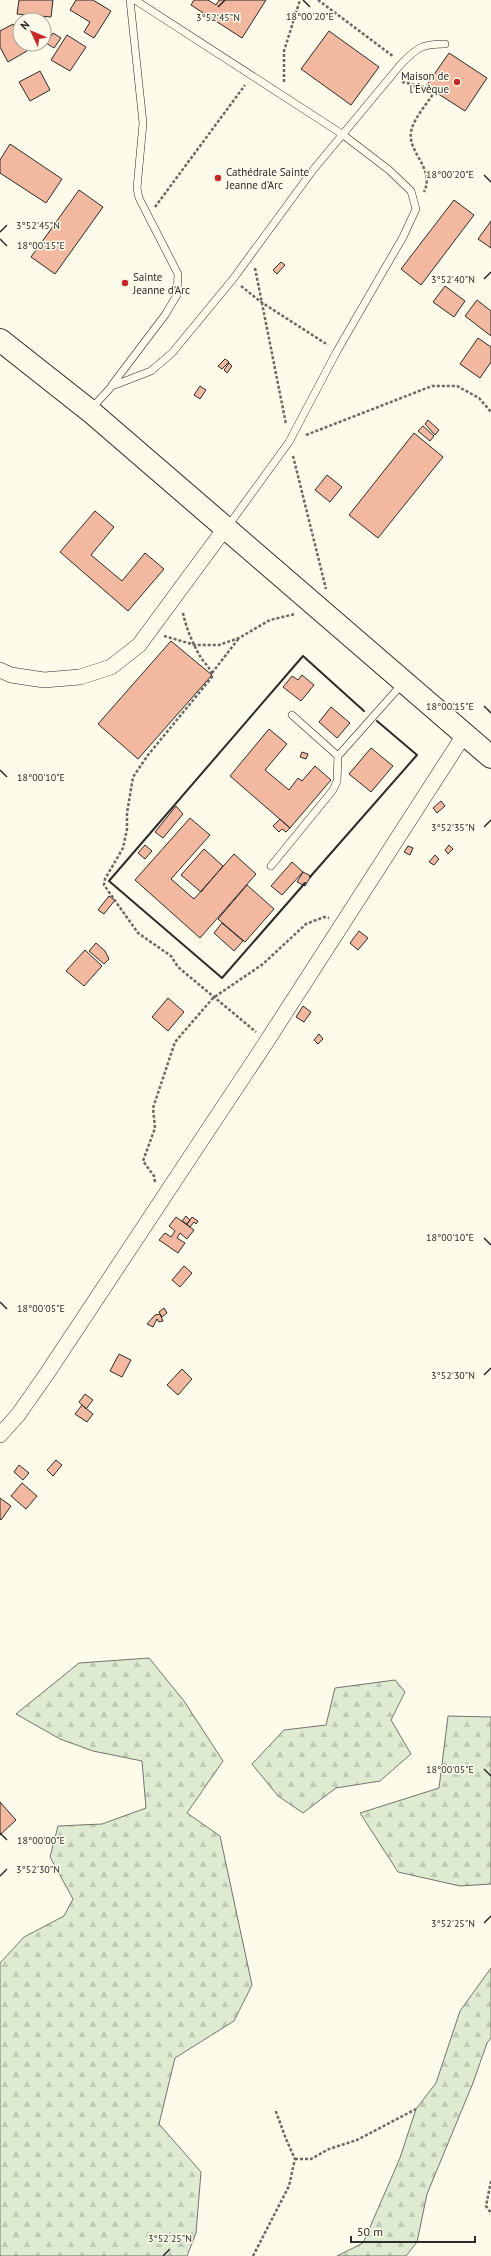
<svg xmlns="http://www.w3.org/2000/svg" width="491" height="2256" font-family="'PT Sans',sans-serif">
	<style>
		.forest { fill: url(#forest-firs); stroke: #74746e }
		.building { fill: #f2b8a0; stroke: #2b2b2b }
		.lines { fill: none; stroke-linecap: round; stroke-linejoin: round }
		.lane-casing { stroke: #2b2b2b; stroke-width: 8 }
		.street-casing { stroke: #2b2b2b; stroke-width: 16 }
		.primary-casing { stroke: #2b2b2b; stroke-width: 24 }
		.path { stroke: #6a6964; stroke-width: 2.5; stroke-dasharray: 3 2; stroke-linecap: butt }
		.lane { stroke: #fdfbea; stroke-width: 7 }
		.street { stroke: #fdfbea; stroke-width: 15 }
		.primary { stroke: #fdfbea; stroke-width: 22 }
		.wall { stroke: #2b2b2b; stroke-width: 2 }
		.ticks { fill: none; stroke: #2b2b2b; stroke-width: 1.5 }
		.poi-dot { fill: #c62828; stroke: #fdfbea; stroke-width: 1.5 }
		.labels { text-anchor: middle; stroke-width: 3; stroke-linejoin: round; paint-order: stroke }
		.poi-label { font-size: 11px; fill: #2b2b2b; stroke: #fdfbea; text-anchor: start }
		.ticks-label { font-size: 10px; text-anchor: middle; fill: #2b2b2b; stroke: #fdfbea; stroke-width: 3; stroke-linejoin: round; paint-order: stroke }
	</style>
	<defs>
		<pattern id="forest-firs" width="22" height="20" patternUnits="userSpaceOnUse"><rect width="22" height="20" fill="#deebd1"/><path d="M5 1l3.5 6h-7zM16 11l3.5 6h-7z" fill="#bfcab4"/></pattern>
	</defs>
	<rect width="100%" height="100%" fill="#fdfbea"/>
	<path class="forest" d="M149,1658L184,1701L223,1761L187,1813L220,1836L252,1985L234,2021L175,2058L159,2124L201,2172L196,2233L187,2256H0V1963L24,1937L64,1916L73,1899L50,1857L58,1826L102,1824L146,1808L142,1761L93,1751L60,1739L16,1714L79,1663Z
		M395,1680L405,1692L391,1720L411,1754L380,1781L336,1788L303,1813L278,1796L252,1764L284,1730L326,1725L335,1688Z
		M448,1716L491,1717V1884L460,1886L398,1872L360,1813L439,1788Z
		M491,1968V2038L487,2043L473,2083L427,2194L417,2242L406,2256H337L363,2243L400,2158L416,2109L436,2083L460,2011Z"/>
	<path class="building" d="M19,0H53L51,17L17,14Z
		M76,0H93L111,11L94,38L84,32L90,22L70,10Z
		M194,0H208L216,5L219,0H266L242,38L191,5Z
		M13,24L20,37V44H24L27,51L8,62L0,47V31Z
		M329,31L379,67L351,105L301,69Z
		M53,33L61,38L54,48L46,43Z
		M67,35L86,47L70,71L51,60Z
		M449,53L487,78L465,111L426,86Z
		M40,71L50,90L30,101L19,82Z
		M10,144L62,179L46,203L0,173V160Z
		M79,190L103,207L55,274L31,257Z
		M454,200L474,215L421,285L401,269Z
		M491,221V248L478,239Z
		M281,262L285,265L277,274L273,270Z
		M445,286L465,301L454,317L433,302Z
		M477,300L491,311V336L465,316Z
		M478,338L491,347V362L480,378L460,364Z
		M225,359L229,362L222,369L218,366Z
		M229,363L232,366L227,373L224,370Z
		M200,386L206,390L200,399L194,395Z
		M428,420L439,430L435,435L425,424Z
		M423,426L434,436L430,441L418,431Z
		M414,433L443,457L378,538L349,515Z
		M327,475L342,487L330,502L315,490Z
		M95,511L114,527L91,555L122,581L145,553L164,569L128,611L60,552Z
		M171,641L212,675L138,759L98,724Z
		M302,675L314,685L301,701L283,687L292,676L298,680Z
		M331,707L350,723L337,738L319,722Z
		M269,729L287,744L265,770L289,790L298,778L302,781L315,766L331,780L290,828L230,776Z
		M371,748L393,766L371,792L349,774Z
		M302,752L308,754L306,759L300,757Z
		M441,801L445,806L437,813L433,808Z
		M176,806L183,814L163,838L155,832Z
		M190,818L210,835L171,879L194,899L234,854L256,874L200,938L135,880Z
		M280,819L290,828L286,832L282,829L279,832L273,826Z
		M145,845L152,851L145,859L138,853Z
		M449,845L453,849L448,854L445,850Z
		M408,846L413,848L410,855L404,852Z
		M204,849L223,866L201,892L181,875Z
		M435,855L439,859L434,865L429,862Z
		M292,862L303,872L282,895L271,886Z
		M303,872L311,876L305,886L297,882Z
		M247,885L274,909L245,942L218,919Z
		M109,896L115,900L104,914L98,910Z
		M222,923L243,941L234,951L214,933Z
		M359,931L368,938L358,950L350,943Z
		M96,943L105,951L109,959L104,964L89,951Z
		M85,950L102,966L84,986L66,971Z
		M168,998L184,1012L168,1031L152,1017Z
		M303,1006L311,1012L304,1022L296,1017Z
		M319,1034L323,1039L318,1044L314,1040Z
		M186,1216L190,1220L187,1224L182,1221Z
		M176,1217L194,1230L187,1239L180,1233L177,1238L185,1243L178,1253L159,1240L165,1233L171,1237L175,1231L169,1226Z
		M192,1217L198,1221L196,1224L194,1222L190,1227L187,1224Z
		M184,1266L192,1273L180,1287L172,1280Z
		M164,1308L167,1313L162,1317L159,1312Z
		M160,1314L163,1321L159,1322L157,1319L153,1327L147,1324L155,1315Z
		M119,1354L131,1360L122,1377L110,1371Z
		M182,1369L192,1379L178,1395L167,1385Z
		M85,1394L93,1400L86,1409L79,1402Z
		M82,1405L93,1414L87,1422L75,1414Z
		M56,1460L62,1465L53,1476L47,1470Z
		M19,1465L29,1473L23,1480L14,1472Z
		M22,1483L37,1496L26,1509L11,1496Z
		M0,1498L11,1506L1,1520L0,1519Z
		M0,1802L16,1820L0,1835Z"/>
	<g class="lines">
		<defs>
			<path id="lane" d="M135,0L342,134L389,170L411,191L416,209L403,237L337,351L289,442L228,526
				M112,385L165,315L177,295L178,274L139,198L137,188L143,123L130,0
				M91,409L112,386L151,371L172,353L233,279L313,170L402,63C418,47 422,44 445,44
				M292,715L338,756
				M271,866L333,790L337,781L338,756L403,683"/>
			<path id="street" d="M0,670L11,675L44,680L80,677L111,667L139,645L226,527
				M0,1435L18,1415L48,1372L267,1041L464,735"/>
			<path id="primary" d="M0,340L90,411L491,757"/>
		</defs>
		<use href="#lane" class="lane-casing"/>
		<use href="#street" class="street-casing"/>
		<use href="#primary" class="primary-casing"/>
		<path class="path" d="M318,0L394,57
			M284,82V51L300,0
			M402,82L422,86L433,94C426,105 416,116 412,128C404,151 436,167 424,192
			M155,207L245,85
			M255,268L286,424
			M241,286L261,302L328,345
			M306,435L432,386H457L479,398L491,412
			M293,456L326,589
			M183,613C186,628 193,644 201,658C205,664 212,669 212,677L148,755L133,777L127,813V829L123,848L105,879L104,885L138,933L171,956L178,967L256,1032
			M164,636L195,645H219L239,638L270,620L295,614
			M212,673L239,638
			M155,1182L154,1176L143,1161L155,1128L153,1108L175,1042L213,998L263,964L306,924L324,917L329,918
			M295,2159H311L329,2149L357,2140L416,2109
			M491,2181L486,2206L491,2213
			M253,2256L289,2186L295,2159L286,2139L275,2109"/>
		<use href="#lane" class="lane"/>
		<use href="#street" class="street"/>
		<use href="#primary" class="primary"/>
		<path class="wall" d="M310,877L417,755L377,721
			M305,883L222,978L109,881L303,656L364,711"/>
	</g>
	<path class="ticks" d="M303,0L310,7M218,7L225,0M484,175L491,182M0,232L7,225M0,239L7,246M484,279L491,272M484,706L491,713M0,770L7,777M484,827L491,820M484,1238L491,1245M0,1302L7,1309M484,1375L491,1368M484,1769L491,1776M0,1833L7,1840M0,1876L7,1869M484,1923L491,1916M163,2256L170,2249"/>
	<g class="poi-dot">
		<circle cx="457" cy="82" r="4"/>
		<circle cx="218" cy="178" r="4"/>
		<circle cx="125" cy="283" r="4"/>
	</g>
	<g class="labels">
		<g class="poi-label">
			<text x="449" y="80" text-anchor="end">Maison de<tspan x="449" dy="13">l'Évêque</tspan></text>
			<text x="226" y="176">Cathédrale Sainte<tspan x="226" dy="13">Jeanne d'Arc</tspan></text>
			<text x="133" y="281">Sainte<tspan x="133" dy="13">Jeanne d'Arc</tspan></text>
		</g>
	</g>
	<g class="ticks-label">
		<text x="310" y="20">18°00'20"E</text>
		<text x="218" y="21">3°52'45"N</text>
		<text x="450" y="178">18°00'20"E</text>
		<text x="38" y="229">3°52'45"N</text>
		<text x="41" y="249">18°00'15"E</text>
		<text x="453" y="283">3°52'40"N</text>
		<text x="450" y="710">18°00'15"E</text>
		<text x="41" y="781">18°00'10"E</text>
		<text x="453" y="831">3°52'35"N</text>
		<text x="450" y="1241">18°00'10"E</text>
		<text x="41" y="1312">18°00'05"E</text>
		<text x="453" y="1379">3°52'30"N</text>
		<text x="450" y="1773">18°00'05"E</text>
		<text x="41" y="1844">18°00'00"E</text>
		<text x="38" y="1873">3°52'30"N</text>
		<text x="453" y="1927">3°52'25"N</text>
		<text x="170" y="2242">3°52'25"N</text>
	</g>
	<g transform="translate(32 32) rotate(314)"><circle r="19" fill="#fdfbea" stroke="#a9a89e"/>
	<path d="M0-3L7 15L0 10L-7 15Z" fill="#c62828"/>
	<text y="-6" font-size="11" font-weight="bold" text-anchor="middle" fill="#2b2b2b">N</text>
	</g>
	<path d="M351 2236v6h124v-6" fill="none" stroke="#2b2b2b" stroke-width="2"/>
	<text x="357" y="2236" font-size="12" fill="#2b2b2b" stroke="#fdfbea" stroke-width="3" paint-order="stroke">50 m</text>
</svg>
